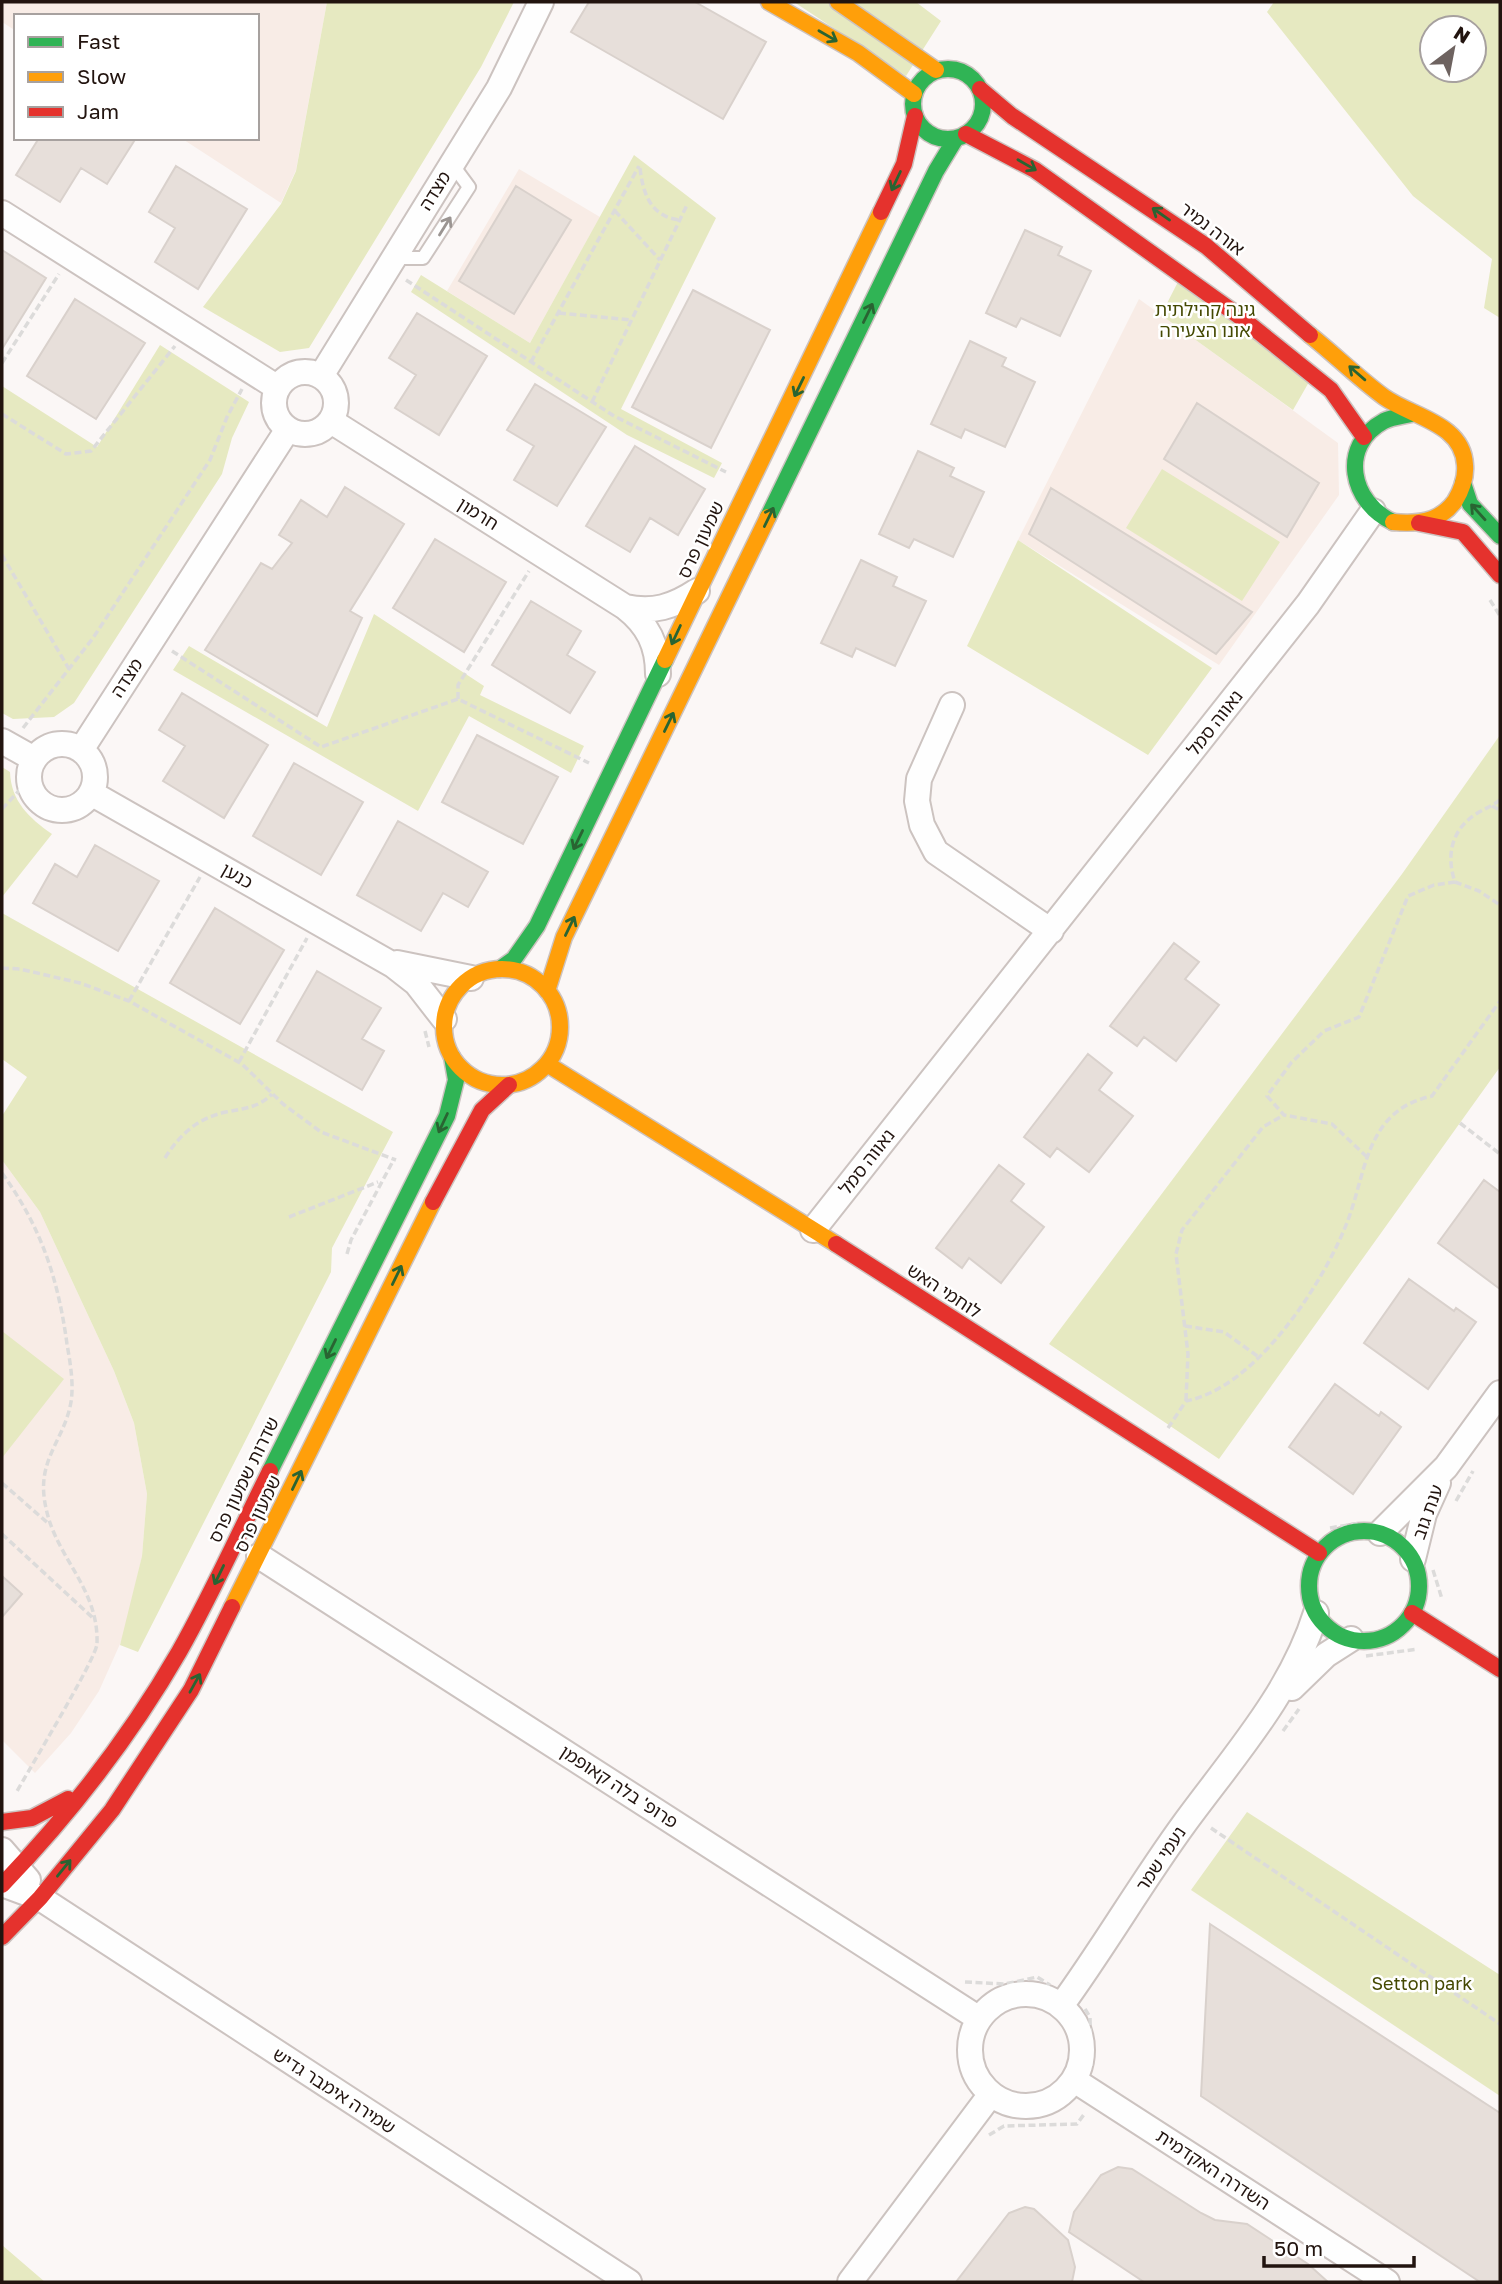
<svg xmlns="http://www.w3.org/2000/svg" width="1502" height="2284" font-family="'Golos Text','Noto Sans Hebrew',sans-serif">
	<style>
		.education { fill: #f8ece6 }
		.green { fill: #e6e9c1; fill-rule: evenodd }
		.building { fill: #e7dfda; stroke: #d9d1cc; stroke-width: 2 }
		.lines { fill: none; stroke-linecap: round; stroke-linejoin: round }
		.lane-casing { stroke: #ccc3c0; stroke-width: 16 }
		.street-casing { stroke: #ccc3c0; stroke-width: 28 }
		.fast-casing { stroke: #ccc3c0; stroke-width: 19 }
		.slow-casing { stroke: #ccc3c0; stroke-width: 19 }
		.jam-casing { stroke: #ccc3c0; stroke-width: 19 }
		.path { stroke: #dcdbda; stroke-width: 3.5; stroke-dasharray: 7 3.5; stroke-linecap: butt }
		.lane { stroke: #fefefe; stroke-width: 12 }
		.street { stroke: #fefefe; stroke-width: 24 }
		.fast { stroke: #30b455; stroke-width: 16 }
		.slow { stroke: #ff9f0a; stroke-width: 16 }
		.jam { stroke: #e5322d; stroke-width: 16 }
		.oneway { stroke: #296432 }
		.oneway2 { stroke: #9b9592 }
		.labels { text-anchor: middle; stroke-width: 5; stroke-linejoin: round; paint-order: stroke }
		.street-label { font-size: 18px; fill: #22140f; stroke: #fff }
		.park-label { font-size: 18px; fill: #444902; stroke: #fff }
	</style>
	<rect width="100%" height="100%" fill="#fbf7f6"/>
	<path class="education" d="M2,2H327L296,170L281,203L181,138H257V16H16V31L2,22Z
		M519,169L600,217L530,343L447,291Z
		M1139,299L1338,443L1339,495L1219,665L1018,540Z
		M2,1160L40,1212L114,1371L134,1423L147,1494L142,1556L124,1635L99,1691L71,1733L35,1773L2,1740Z"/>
	<path class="green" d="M327,2H514L481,67L309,348L280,352L203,307L281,204L296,171Z
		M794,2H916L941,21L906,76Z
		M1274,2H1500V318L1484,308L1492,259L1413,196L1267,12ZM1432,28H1474V70H1432Z
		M634,155L716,218L621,409L722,463L714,478L627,435L411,292L421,275L530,343Z
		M1181,276L1313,375L1293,410L1161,315Z
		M160,345L249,402L232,438L222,474L74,703L54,717L13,719L2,713V386L97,447Z
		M1162,469L1280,542L1242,601L1126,528Z
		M1018,540L1212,668L1148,755L967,646Z
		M374,614L484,686L480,695L584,746L571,773L469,716L418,811L173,670L189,646L327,727Z
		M1500,735V1067L1219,1459L1049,1344L1402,874Z
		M2,767L10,772C11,801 29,818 52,834L2,897Z
		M2,913L393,1132L332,1248L331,1272L138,1652L120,1645L142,1556L147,1494L134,1423L114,1371L40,1212L2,1160V1116L27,1077L2,1059Z
		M2,1331L64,1379L2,1458Z
		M1247,1812L1500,1975V2096L1191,1890Z
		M2,2245L45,2282H2Z"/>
	<path class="building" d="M589,2H695L766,42L723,119L571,32Z
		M39,138H136L107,184L81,168L60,202L16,175Z
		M176,166L247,209L198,289L155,262L175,228L149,212Z
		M516,186L571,220L514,314L459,281Z
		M1025,230L1062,247L1058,255L1091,271L1060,336L1021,318L1016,327L986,313Z
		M2,250L46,278L2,349Z
		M693,290L770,330L711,448L632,407Z
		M75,299L145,343L96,419L27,376Z
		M417,313L487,356L439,435L395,408L416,375L389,358Z
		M970,341L1006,358L1002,366L1035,382L1005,447L965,429L961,438L931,424Z
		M535,384L606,427L557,506L514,480L534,446L507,430Z
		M1197,403L1319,483L1287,537L1164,459Z
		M635,446L705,489L678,535L650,518L630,552L586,526Z
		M918,451L954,468L950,476L984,492L953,557L914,539L909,548L879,534Z
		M345,487L404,524L350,611L362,618L317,716L205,650L261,563L272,569L292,543L279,535L301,500L327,517Z
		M1051,488L1252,612L1216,654L1029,534Z
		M435,539L506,582L464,652L393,608Z
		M861,560L897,577L893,586L926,601L895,666L856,648L852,657L821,643Z
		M531,601L581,631L567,655L595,672L570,713L492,665Z
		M182,693L268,745L224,818L163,781L185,746L159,730Z
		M477,735L558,777L523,844L442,802Z
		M294,763L363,802L321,875L253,836Z
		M398,821L488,872L468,907L443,893L421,931L357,895Z
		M95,845L159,881L118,951L33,903L55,864L77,877Z
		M215,908L284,950L240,1024L170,983Z
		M1174,943L1199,962L1185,979L1219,1005L1176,1061L1144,1037L1137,1046L1110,1026Z
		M317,971L381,1008L362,1039L384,1051L362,1090L277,1041Z
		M1088,1054L1112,1073L1099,1090L1133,1116L1089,1172L1057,1148L1050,1157L1024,1137Z
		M999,1165L1024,1184L1011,1201L1044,1227L1001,1283L969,1258L962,1268L936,1248Z
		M1484,1180L1500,1192V1289L1438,1243Z
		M1409,1279L1454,1311L1456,1308L1476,1322L1428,1389L1364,1343Z
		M1335,1384L1379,1416L1381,1412L1401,1427L1353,1494L1289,1447Z
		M2,1576L22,1594L2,1617Z
		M1210,1924L1500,2113V2282H1480L1201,2096Z
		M1118,2167L1132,2169L1201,2213L1215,2220L1247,2224L1308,2264L1328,2282H1144L1069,2232L1074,2212L1101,2175Z
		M1025,2207L1034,2209L1068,2240L1075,2267L1072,2282H956L1009,2213Z"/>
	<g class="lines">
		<defs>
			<path id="lane" d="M394,258H423L469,187L452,164"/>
			<path id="street" d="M2,213L278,388
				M274 403a31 31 0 1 1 62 0a31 31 0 1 1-62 0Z
				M321,376L499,88L541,2
				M331,421L625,607C648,625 658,645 658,674
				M625,607C653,613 673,607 697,591
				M952,705L919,779L917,801L922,825L936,852L1051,931
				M2,741L34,759
				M29 777a33 33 0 1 1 66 0a33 33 0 1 1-66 0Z
				M81,750L288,429
				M91,793L393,965L416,983L444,1019
				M397,963L471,978
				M813,1230L1308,604L1373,511
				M1380,1533L1446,1467L1500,1393
				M259,1556L978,2018
				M1413,1559L1424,1514L1438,1483
				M1292,1688L1326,1655L1351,1639
				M2,1850L28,1880
				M2,1884L40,1898L629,2282
				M970 2050a56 56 0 1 1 112 0a56 56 0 1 1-112 0Z
				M1061,2006C1104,1947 1141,1883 1184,1824C1233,1757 1291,1693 1316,1613
				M1074,2080L1387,2282
				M850,2282L991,2094"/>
			<path id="fast" d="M913 104a35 35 0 1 1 70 0a35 35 0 1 1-70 0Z
				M1463,483L1470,504L1500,536
				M768,517L936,171L956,138
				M1393,522C1351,503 1338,446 1384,421C1392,417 1403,416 1411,414
				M500,969L514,959L537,926L665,660
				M270,1471L447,1116L456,1080L452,1057
				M1309 1586a55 55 0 1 1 110 0a55 55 0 1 1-110 0Z"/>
			<path id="slow" d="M769,2L858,53L914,94
				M838,2L936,70
				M1310,335C1335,355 1358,378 1384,397C1412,417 1463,423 1465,465C1466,477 1461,491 1455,501C1439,523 1417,524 1393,522
				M665,660L881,212
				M444 1027a58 58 0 1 1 116 0a58 58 0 1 1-116 0Z
				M547,991L564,937L768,517
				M547,1064L836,1244
				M232,1607L433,1202"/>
			<path id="jam" d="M980,89L1012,116L1206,246L1310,335
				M966,134L1035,170L1239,316L1331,390L1364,437
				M881,212L904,164L915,116
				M1419,523L1463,532L1500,575
				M433,1202L482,1110L509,1085
				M836,1244L1319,1553
				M1412,1613L1500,1669
				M2,1822L32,1818L68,1799
				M2,1885C70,1814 130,1737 179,1652C212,1594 240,1531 270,1471
				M2,1937L40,1898L112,1810L191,1690L232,1607"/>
		</defs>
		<use href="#lane" class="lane-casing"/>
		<use href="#street" class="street-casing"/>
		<use href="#fast" class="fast-casing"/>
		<use href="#slow" class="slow-casing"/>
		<use href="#jam" class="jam-casing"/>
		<path class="path" d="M640,168C643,194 651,217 680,220
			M615,211L660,260
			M406,280L614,416L726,472
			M559,313L631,320
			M531,362L639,166
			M2,363L59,274
			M592,402L687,205
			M2,414L66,454L91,451L175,346
			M2,555L69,669
			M1490,600L1500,616
			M172,651L321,747L458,699L589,763
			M458,699V685L529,571
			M23,728L93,638L210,460L227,417L242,389
			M1500,800C1492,806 1484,809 1476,814C1451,830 1446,856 1455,882L1479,891L1500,905
			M1492,806L1500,810
			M2,809L29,780
			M2,968L20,969L80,983L129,1001L242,1064L283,1104L321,1132L396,1160
			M129,1001L200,877
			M425,1031L429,1047
			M239,1062L307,938
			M1460,1123L1500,1154
			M1367,1157L1332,1124L1284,1115L1267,1096L1291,1063L1324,1031L1359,1017L1408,896L1434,885L1455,882
			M165,1158C180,1134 198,1118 226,1112C245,1108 258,1108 272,1094
			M2,1173C41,1227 58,1278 67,1344C70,1362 74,1383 71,1402C64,1442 35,1460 46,1508C56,1558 99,1588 97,1644C96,1659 28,1771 16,1793
			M289,1217L378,1182
			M347,1254L351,1240L393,1161
			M1185,1326L1224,1332L1260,1358
			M1186,1400L1188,1354L1176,1254L1182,1230L1263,1127L1284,1115
			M1168,1428L1186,1401C1254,1388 1318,1291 1344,1230C1367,1178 1362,1111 1432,1096L1500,1001
			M2,1483L49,1524
			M1456,1501L1473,1471
			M1330,1528L1360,1523
			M2,1534L93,1618
			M1433,1570L1442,1599
			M1366,1656L1418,1649
			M1283,1731L1299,1709
			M1211,1828L1500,2024
			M965,1982L1005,1984L1037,1977L1050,1985
			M1085,2009L1090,2017L1091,2066
			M989,2135L1004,2126L1077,2124L1085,2113"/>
		<use href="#lane" class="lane"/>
		<use href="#street" class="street"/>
		<use href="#fast" class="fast"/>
		<use href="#slow" class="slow"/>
		<use href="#jam" class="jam"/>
	</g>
	<defs><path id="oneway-shaft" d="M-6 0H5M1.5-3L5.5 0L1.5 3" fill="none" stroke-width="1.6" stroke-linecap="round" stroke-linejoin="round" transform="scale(1.75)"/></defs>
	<g class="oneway">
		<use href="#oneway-shaft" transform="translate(828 36) rotate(30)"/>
		<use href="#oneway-shaft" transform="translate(1027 165) rotate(30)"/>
		<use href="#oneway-shaft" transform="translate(896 181) rotate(115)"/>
		<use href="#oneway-shaft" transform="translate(1161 214) rotate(-145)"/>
		<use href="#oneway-shaft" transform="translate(868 313) rotate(-64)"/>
		<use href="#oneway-shaft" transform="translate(1357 373) rotate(-139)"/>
		<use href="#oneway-shaft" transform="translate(799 387) rotate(116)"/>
		<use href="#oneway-shaft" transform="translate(1478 512) rotate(-132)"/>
		<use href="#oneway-shaft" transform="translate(769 517) rotate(-64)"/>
		<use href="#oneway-shaft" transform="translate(676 635) rotate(115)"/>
		<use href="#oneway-shaft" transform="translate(669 722) rotate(-64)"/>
		<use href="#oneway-shaft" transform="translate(578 840) rotate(116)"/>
		<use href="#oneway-shaft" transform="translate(570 926) rotate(-64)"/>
		<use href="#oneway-shaft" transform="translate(443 1123) rotate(115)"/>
		<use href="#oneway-shaft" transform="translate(397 1275) rotate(-64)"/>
		<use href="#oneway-shaft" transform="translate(331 1349) rotate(116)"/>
		<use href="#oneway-shaft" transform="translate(297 1480) rotate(-64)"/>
		<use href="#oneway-shaft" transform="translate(219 1575) rotate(116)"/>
		<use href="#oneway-shaft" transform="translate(195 1683) rotate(-61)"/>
		<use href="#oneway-shaft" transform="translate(64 1868) rotate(-51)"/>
	</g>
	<use class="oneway2" href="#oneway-shaft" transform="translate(445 226) rotate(-58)"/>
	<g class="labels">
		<g class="street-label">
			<text transform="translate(435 191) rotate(-58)" y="6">מצדה</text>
			<text transform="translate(1212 229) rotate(37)" y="6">אורה נמיר</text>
			<text transform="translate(478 514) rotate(32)" y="6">חרמון</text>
			<text transform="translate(701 540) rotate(-64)" y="6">שמעון פרס</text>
			<text transform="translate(127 678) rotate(-57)" y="6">מצדה</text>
			<text transform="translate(1215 723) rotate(-52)" y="6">נאווה סמל</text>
			<text transform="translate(237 876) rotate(30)" y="6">כנען</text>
			<text transform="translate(867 1162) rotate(-52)" y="6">נאווה סמל</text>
			<text transform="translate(944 1291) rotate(33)" y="6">לוחמי האש</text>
			<text transform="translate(244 1480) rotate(-64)" y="6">שדרות שמעון פרס</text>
			<text transform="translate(1428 1512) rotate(-70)" y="6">ענת גוב</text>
			<text transform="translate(258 1514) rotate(-64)" y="6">שמעון פרס</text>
			<text transform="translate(619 1787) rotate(33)" y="6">פרופ' בלה קאופמן</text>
			<text transform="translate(1161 1859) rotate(-56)" y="6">נעמי שמר</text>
			<text transform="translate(334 2091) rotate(33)" y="6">שמירה אימבר גדיש</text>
			<text transform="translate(1213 2170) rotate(33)" y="6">השדרה האקדמית</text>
		</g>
		<g class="park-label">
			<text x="1205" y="316">גינה קהילתית<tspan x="1205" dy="21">אונו הצעירה</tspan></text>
			<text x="1422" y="1990">Setton park</text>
		</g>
	</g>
	<rect width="1502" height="2284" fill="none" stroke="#22140f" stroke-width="7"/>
	<rect x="14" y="14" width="245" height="126" fill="#ffffff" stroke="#a7a19f" stroke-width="2"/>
	<rect x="28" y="37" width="35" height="10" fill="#30b455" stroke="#a7a19f" stroke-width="2"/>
	<text x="77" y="49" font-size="21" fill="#22140f">Fast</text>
	<rect x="28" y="72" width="35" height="10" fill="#ff9f0a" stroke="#a7a19f" stroke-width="2"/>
	<text x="77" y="84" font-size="21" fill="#22140f">Slow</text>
	<rect x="28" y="107" width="35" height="10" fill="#e5322d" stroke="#a7a19f" stroke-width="2"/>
	<text x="77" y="119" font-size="21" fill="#22140f">Jam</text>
	<g transform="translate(1453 49) rotate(32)"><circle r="33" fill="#ffffff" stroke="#a7a19f" stroke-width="2"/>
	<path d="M0-5L12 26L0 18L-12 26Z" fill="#6e6360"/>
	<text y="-10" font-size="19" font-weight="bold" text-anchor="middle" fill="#22140f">N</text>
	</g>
	<path d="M1264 2256v10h150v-10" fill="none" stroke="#22140f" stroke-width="3.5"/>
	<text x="1274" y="2256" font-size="21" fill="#22140f" stroke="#ffffff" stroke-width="5" paint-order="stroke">50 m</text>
</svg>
